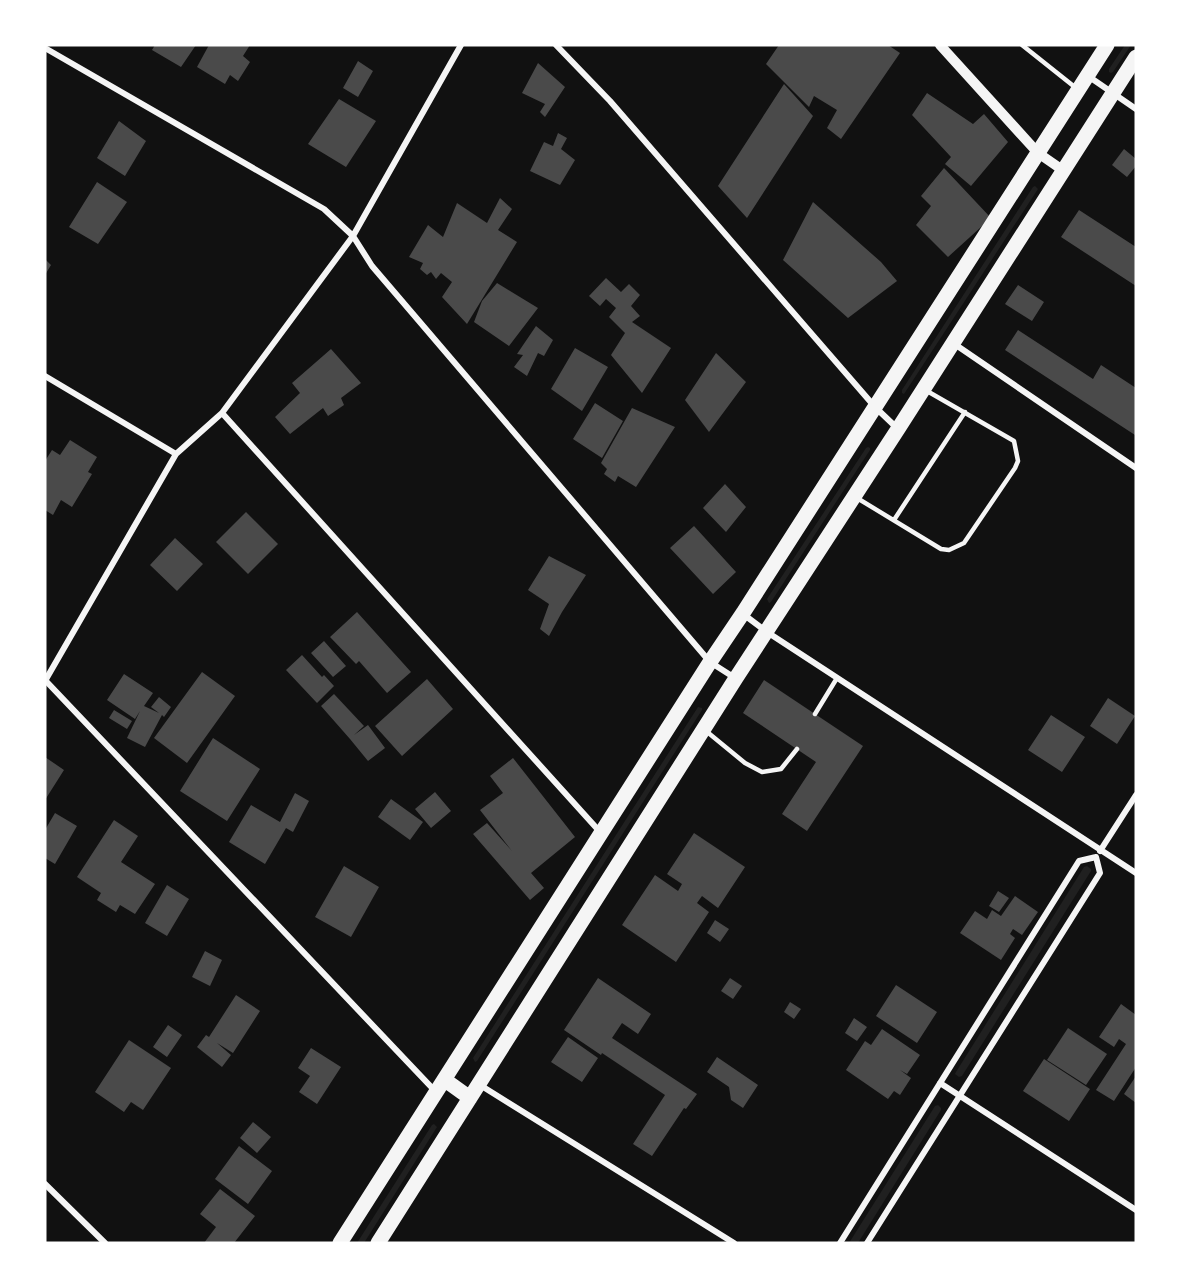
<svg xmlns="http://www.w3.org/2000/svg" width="1181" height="1288" font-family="Figtree,sans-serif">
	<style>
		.green { fill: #202020 }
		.building { fill: #4a4a4a }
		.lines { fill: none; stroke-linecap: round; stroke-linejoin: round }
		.service { stroke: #f5f5f5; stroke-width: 4.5 }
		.minor { stroke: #f5f5f5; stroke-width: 6 }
		.tertiary { stroke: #f5f5f5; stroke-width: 10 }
		.primary { stroke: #f5f5f5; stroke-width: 15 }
	</style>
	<rect width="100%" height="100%" fill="#111"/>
	<path class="green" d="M1125,45H1131L1113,72L1111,73L1109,72V69Z
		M1035,186L1038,189L904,394L902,393V390L1033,187Z
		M868,447L870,448V450L771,602L769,603L767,599L866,448Z
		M698,707L702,708V710L477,1061L475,1062L473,1058Z
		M1087,866L1091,869V871L962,1076L959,1077L955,1074L956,1072L1084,867Z
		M938,1105L941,1108V1110L858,1243H849L935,1106Z
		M434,1124L437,1127L364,1243H357L432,1125Z"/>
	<path class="building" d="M155,45H196L181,67L152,50Z
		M209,45H250L243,56L250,62L238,81L230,75L225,84L197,67Z
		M779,45H888L900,53L841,139L827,128L837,110L814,96L809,107L766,64Z
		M358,61L373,71L358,97L343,88Z
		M538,63L565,87L545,117L540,112L545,104L522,93Z
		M784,84L813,116L747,218L718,186Z
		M927,93L973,124L984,114L1008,142L971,186L945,164L951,157L912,115Z
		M339,99L376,121L346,167L308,144Z
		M119,121L146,141L125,176L97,158Z
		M558,133L567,138L561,149L575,160L560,185L530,171L544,142L553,146Z
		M1124,149L1136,159V166L1127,177L1112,165Z
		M944,168L991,218L948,257L916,225L931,206L921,196Z
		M97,182L127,202L98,244L69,227Z
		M500,198L512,209L498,230L517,242L467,324L442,297L452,282L441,273L436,279L431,272L427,275L420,269L423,263L409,257L428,225L443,237L457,203L487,223Z
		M813,202L881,262L897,281L848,318L783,260Z
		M1079,210L1136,247V286L1061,237Z
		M45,259L51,265L45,275Z
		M606,278L621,292L629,284L640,295L631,306L640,316L632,322L671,348L642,393L611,355L625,333L609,317L616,308L606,299L600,306L589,296Z
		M497,283L538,308L509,346L474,322L482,301Z
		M1018,285L1044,302L1032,321L1005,304Z
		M536,326L553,340L544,356L538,353L527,376L514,367L523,355L517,354Z
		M1018,330L1093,379L1101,365L1136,388V433L1135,435L1005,350Z
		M575,348L608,367L582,411L551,389Z
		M331,349L361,383L341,398L344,405L328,416L323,408L290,434L275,417L300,393L292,383Z
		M716,353L746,382L709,432L685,400Z
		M595,403L623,421L602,458L573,439Z
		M632,408L675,427L636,487L618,476L615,482L604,474L607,469L601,463Z
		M70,440L97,457L88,472L92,474L72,507L61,500L53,515L45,510V461L52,450L60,455Z
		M725,484L746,507L726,532L703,508Z
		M246,512L278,544L248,574L216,542Z
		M694,526L736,572L713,594L670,548Z
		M175,538L203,564L177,591L150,565Z
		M549,556L586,575L562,612L549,636L540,629L549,604L528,590Z
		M357,612L411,672L387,693L359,661L356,664L330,637Z
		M324,641L346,666L333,677L311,653Z
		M302,655L322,677L324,675L334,686L317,703L286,670Z
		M202,672L235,696L187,763L154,738Z
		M124,674L153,693L144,706L159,713L151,707L159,697L171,707L164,717L162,715L145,747L127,738L140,711L135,719L107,700Z
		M427,679L453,709L402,756L375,726Z
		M764,680L863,746L807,831L782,814L816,762L743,713Z
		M334,694L364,726L354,735L368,725L385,748L368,761L350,739L321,706Z
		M1108,698L1135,716L1117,744L1090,726Z
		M114,710L132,721L127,729L109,718Z
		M1051,715L1085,737L1062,772L1028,750Z
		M213,738L260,769L227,821L180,791Z
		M45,757L64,770L45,800Z
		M513,758L575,837L531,873L544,888L530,900L473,834L487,823L512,851L480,810L503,793L490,776Z
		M435,792L451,811L431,828L415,809Z
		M295,793L309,801L293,832L286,828L265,864L229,842L251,805L280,822Z
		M391,799L423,822L410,840L378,817Z
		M55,813L77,826L55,864L45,858V830Z
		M114,820L138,836L121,862L155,884L135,914L120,905L116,912L97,900L101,893L77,877Z
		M694,833L745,867L718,908L702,896L697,903L709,912L676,962L622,925L655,875L678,891L682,884L667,874Z
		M344,866L379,887L351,937L315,917Z
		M167,885L189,899L167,936L145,923Z
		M998,891L1009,898L999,912L989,906Z
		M1015,896L1038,912L1022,935L1013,929L1010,934L1015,938L1001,960L960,933L975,911L987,919L992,910L1001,916Z
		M715,920L729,929L720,942L707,933Z
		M205,951L222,960L210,986L192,977Z
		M598,978L651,1014L638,1034L622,1023L612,1038L697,1094L686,1109L684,1108L652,1156L633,1144L665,1095L602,1053L601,1055L564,1030Z
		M730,978L742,986L733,999L721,991Z
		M896,985L937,1012L917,1043L876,1016Z
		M236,995L260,1011L233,1053L217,1043L231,1055L222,1067L197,1047L206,1035L209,1037Z
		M790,1002L801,1009L794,1019L784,1012Z
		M1121,1004L1136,1015V1067L1114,1101L1096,1090L1126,1044L1119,1039L1114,1047L1099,1037Z
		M854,1018L867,1027L857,1041L845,1033Z
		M168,1025L182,1035L167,1057L153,1047Z
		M1068,1028L1107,1054L1086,1085L1047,1060Z
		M882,1029L920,1055L907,1074L900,1070L911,1078L900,1095L894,1091L888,1099L846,1070L865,1041L871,1045Z
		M568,1037L598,1058L582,1082L551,1062Z
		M129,1040L171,1068L143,1110L131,1102L124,1112L95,1092Z
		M311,1048L341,1067L317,1104L299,1092L310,1076L298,1068Z
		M717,1057L758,1085L743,1108L731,1100L729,1087L707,1072Z
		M1044,1059L1090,1089L1069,1121L1023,1091Z
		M1136,1076V1103L1124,1094Z
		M253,1122L271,1137L257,1153L240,1138Z
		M239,1146L272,1171L248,1204L215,1179Z
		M220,1189L255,1216L234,1243H204L216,1227L200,1214Z"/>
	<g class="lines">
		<path class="service" d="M1022,45L1076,88
			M857,498L941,549L949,550L964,543L1015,468L1018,461L1014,441L927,391
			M894,520L965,412
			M815,714L837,678
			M706,731L745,763L762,772L781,769L797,749"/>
		<path class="minor" d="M556,45L610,101L875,407L898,429
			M45,48L324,209L353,236L372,266L710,662L735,678
			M1088,76L1136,109
			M953,343L1136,468
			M45,376L176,454
			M222,413L601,833
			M743,614L767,632L1136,873
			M45,680L436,1092
			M45,681L176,454L222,413L353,236L461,45
			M1100,851L1136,795
			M940,1083L1136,1210
			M480,1085L734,1243
			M45,1184L105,1243
			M840,1243L1079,861L1096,857
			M867,1243L1100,873L1096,857"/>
		<path class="tertiary" d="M940,45L1038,153L1064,171"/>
		<path class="primary" d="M445,1080L470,1098
			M340,1243L710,662L743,613L1107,45
			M378,1243L736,678L898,429L1136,57"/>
	</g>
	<rect width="1181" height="1288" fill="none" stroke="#ffffff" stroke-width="93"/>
</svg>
